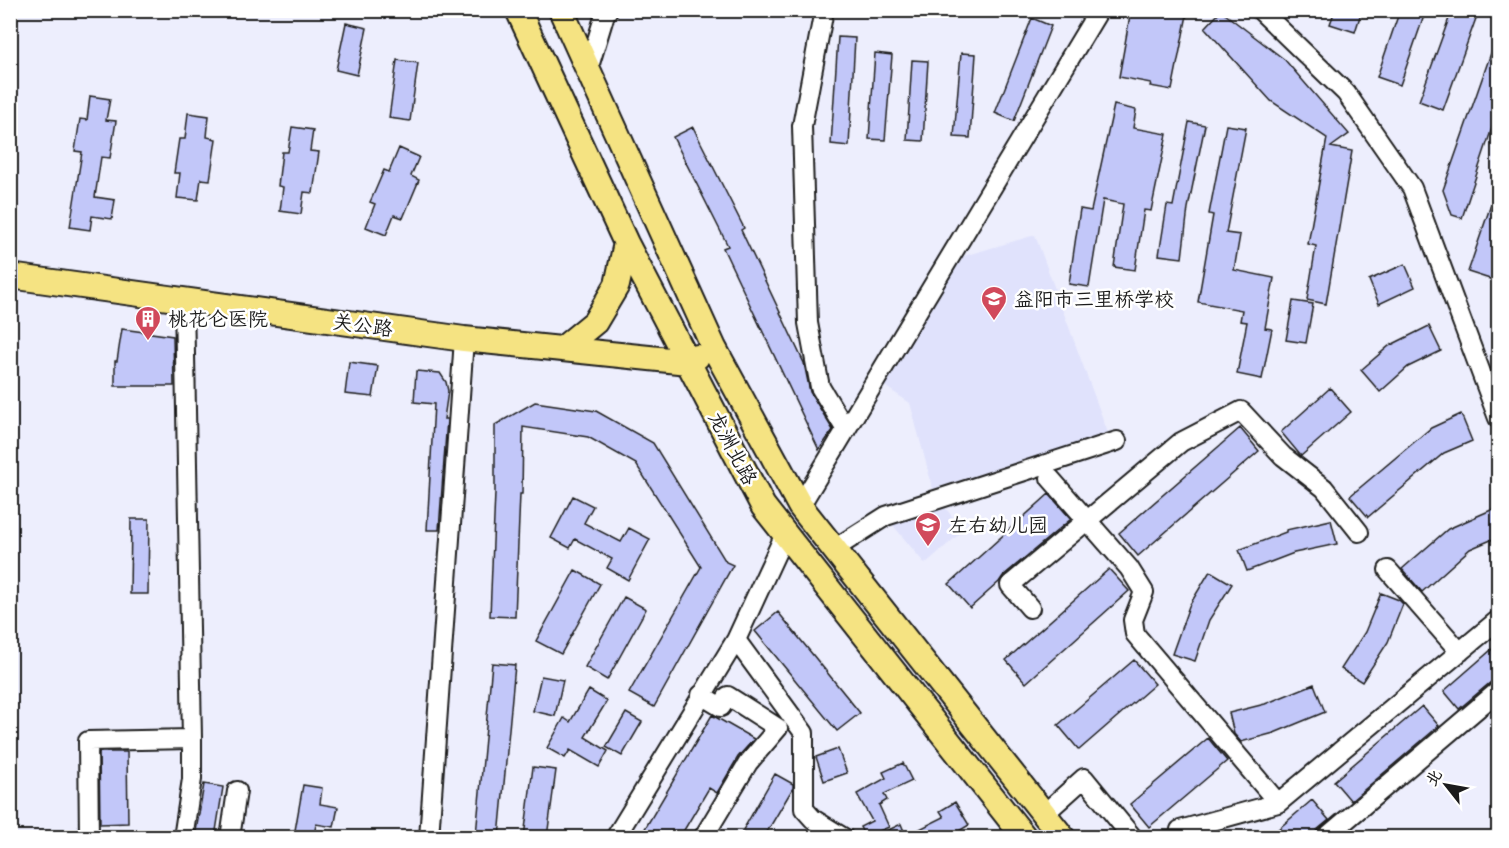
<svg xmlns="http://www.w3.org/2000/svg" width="1509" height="848" font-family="'Architects Daughter','LXGW WenKai TC',sans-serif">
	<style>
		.built { fill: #e0e2fc }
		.building { fill: #c2c7f9; stroke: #1c1c1c; stroke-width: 1.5 }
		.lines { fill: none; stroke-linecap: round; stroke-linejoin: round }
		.minor-casing { stroke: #1c1c1c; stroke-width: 22 }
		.major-casing { stroke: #1c1c1c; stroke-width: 28 }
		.minor { stroke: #fff; stroke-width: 18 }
		.major { stroke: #f5e382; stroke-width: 24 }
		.labels { text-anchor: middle; stroke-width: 5; stroke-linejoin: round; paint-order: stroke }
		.poi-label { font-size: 20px; fill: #1c1c1c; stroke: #fff; text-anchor: start }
		.street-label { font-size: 20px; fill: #1c1c1c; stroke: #fff }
	</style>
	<rect width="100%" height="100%" fill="#edeefd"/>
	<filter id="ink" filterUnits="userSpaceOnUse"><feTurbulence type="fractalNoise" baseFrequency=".0167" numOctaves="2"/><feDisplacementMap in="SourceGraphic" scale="12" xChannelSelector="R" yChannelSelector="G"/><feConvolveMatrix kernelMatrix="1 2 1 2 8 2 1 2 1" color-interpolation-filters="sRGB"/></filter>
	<g filter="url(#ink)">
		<path class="built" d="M1035,235L1108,433L933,489L910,403L883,385L957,258Z
			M944,506L963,531L925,564L892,524Z"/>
		<path class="building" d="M1131,10H1188L1172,90L1150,86L1151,83L1119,77Z
			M1335,10H1362L1355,32L1330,24Z
			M1400,10H1426L1400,85L1377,77Z
			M1452,10H1479L1443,110L1419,101Z
			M1221,11L1285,60L1349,134L1331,147L1352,151L1326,304L1307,300L1316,246L1308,244L1327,138L1271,101L1205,28Z
			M1032,18L1051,26L1014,121L995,113Z
			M346,23L367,28L357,75L336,70Z
			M1497,36H1498V110L1462,218L1452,215L1443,190Z
			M838,37L855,38L849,146L831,144Z
			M875,53L892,55L885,140L869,139Z
			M961,53L976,54L970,138L954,137Z
			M397,60L418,63L410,121L389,118Z
			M912,60L928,61L923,141L907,140Z
			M90,96L110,99L106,120L116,121L110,158L101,157L95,197L115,200L112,219L92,216L90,230L70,227L82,152L75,151L80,119L87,120Z
			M1114,105L1136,110L1133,128L1167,134L1151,211L1144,210L1135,270L1114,267L1123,204L1103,200L1089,287L1069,284L1080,209L1091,211Z
			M188,113L209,116L207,137L216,139L210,180L201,179L198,200L177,198L180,173H174L179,139H185Z
			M1189,122L1205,125L1188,208L1182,258L1159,255L1167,205L1173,206Z
			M1226,125L1246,128L1226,233L1240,235L1234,270L1274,278L1265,328L1272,329L1262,379L1237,374L1247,322L1240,321L1242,310L1198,302L1213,215L1209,214Z
			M292,127L313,130L310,151L319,152L313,193L304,192L301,214L280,211L283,187L278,186L282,152H288Z
			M693,127L744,228L741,230L804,363L810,392L833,430L819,450L723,248L728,246L673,137Z
			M399,148L419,157L411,176L419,180L403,218L394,215L386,235L366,227L375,204L370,202L375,191L384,170L389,172Z
			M1497,187L1498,188V263L1493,280L1468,272Z
			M1405,264L1415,287L1379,304L1369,280Z
			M1293,301L1313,304L1306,343L1286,340Z
			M1429,326L1441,351L1408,367L1380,392L1361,370L1389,346Z
			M122,329L173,336L174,386H115V361H117Z
			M349,362L378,366L373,397L345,394Z
			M416,371L440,373L446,382L448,391L444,419H447L439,530H427L434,404L414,402Z
			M1330,388L1351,412L1301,456L1281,432Z
			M535,402L596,411L653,443L726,562L733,565L654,707L629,693L701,567L636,464L588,437L523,427L522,494H520L515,617L490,616L495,493V425Z
			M1461,414L1472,441L1444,453L1368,517L1350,496L1431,428Z
			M1240,428L1259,451L1138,556L1119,533Z
			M1049,494L1071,519L1003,576L999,582L970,608L949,584Z
			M573,496L593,506L584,523L621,542L629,528L650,539L628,580L607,568L612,559L575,539L570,548L551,538Z
			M1498,507V537L1470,549L1422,592L1402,569L1448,529Z
			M131,519H149L148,594H130Z
			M1331,520L1337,544L1294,553L1247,571L1239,550L1286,532V530Z
			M1109,569L1129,591L1026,683L1006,660Z
			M575,570L600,584L561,654L536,641Z
			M1210,571L1232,584L1209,620L1195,661L1172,654L1189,606Z
			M1381,593L1399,600L1403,604L1388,642L1362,682L1341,669L1365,632Z
			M624,597L646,609L607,680L585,667Z
			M778,612L860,713L837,731L755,631Z
			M1498,644V680L1491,682L1459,709L1444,691Z
			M1134,660L1155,684L1079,750L1058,725Z
			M492,663L515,665L499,837L476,835Z
			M541,676L563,680L555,716L533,711Z
			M1314,684L1325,712L1274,733L1241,742L1234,734L1229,713L1265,704Z
			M589,690L607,701L585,737L608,751L599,767L570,750L565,758L547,748L564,718L570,722Z
			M1422,706L1439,726L1351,801L1334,781Z
			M626,713L642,722L622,756L606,747Z
			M712,715L754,739L738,757L717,793L709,788L680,837H640Z
			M1208,738L1227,761L1149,827L1130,804Z
			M838,749L847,773L824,781L816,757Z
			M99,752H127L128,823L100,824Z
			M903,763L912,781L884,794L887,800L879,805L889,827L865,837L860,827L872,821L857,794L886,778L883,772Z
			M533,767L556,770L547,837H524Z
			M775,774L793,784V788L764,837H739Z
			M204,784L223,787L215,837H195Z
			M303,785L322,788L320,804L338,807L334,827L316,824L314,837L294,836Z
			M1312,800L1329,820L1317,830L1314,837H1269Z
			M955,802L969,825L949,837H874L901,824L906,836L944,817L940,811Z"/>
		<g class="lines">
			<defs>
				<path id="minor" d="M824,10L802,126L808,323L820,387L846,430
					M1260,10L1346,93L1412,188L1498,418
					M588,70L605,14L608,10
					M184,300L192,739
					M1050,478L1129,568L1144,592L1133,620L1135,634L1278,803L1180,830
					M800,506L1099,10
					M785,534L736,640L804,733V809L813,819L844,838
					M834,549L886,516L1117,441
					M1388,570L1460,652
					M1030,608L1010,585L1181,442L1241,411L1283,456L1324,488L1359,532
					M701,695L721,707L728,696L778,728L748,763L703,838
					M1278,803L1498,620
					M1044,814L1084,778L1133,838
					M89,838L88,741L192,739V779L183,838
					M230,838L237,791
					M429,838L464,339
					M615,838L736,640
					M1325,838L1498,691"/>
				<path id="major" d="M518,10L626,243L763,506L1025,838
					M561,10L714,348L800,506L1063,838
					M10,276L464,339L688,362L697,357
					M562,349L595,322L617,285L626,243"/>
			</defs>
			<use href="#minor" class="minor-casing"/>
			<use href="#major" class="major-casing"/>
			<use href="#minor" class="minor"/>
			<use href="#major" class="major"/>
		</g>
	</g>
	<defs>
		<symbol id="school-pin" viewBox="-11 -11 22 30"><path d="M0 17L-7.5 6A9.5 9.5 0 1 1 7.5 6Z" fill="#d1495b" stroke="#fff"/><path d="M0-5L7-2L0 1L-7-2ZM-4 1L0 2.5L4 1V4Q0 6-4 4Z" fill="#fff"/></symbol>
		<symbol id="building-pin" viewBox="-11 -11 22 30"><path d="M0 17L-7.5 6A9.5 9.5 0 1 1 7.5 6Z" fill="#d1495b" stroke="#fff"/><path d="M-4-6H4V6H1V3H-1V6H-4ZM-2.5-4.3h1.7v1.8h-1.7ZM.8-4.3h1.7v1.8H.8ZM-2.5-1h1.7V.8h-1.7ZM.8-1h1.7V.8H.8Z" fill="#fff"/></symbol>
	</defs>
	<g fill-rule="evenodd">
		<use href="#school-pin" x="979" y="284" width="30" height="40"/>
		<use href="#building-pin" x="133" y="304" width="30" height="40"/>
		<use href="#school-pin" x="913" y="510" width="30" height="40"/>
	</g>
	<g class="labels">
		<g class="poi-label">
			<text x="1014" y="306">益阳市三里桥学校</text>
			<text x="168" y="326">桃花仑医院</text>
			<text x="948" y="532">左右幼儿园</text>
		</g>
		<g class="street-label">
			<text transform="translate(363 325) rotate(8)" y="7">关公路</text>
			<text transform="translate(733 448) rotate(62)" y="7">龙洲北路</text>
		</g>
	</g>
	<rect width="1509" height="848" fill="none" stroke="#fff" stroke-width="36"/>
	<rect x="18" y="18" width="1473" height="812" fill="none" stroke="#1c1c1c" stroke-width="2" filter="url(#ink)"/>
	<g transform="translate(1446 785) rotate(301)" stroke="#ffffff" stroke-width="4.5" paint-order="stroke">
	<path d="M0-4.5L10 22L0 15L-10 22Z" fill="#1c1c1c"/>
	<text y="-9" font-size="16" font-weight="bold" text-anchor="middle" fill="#1c1c1c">北</text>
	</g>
</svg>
